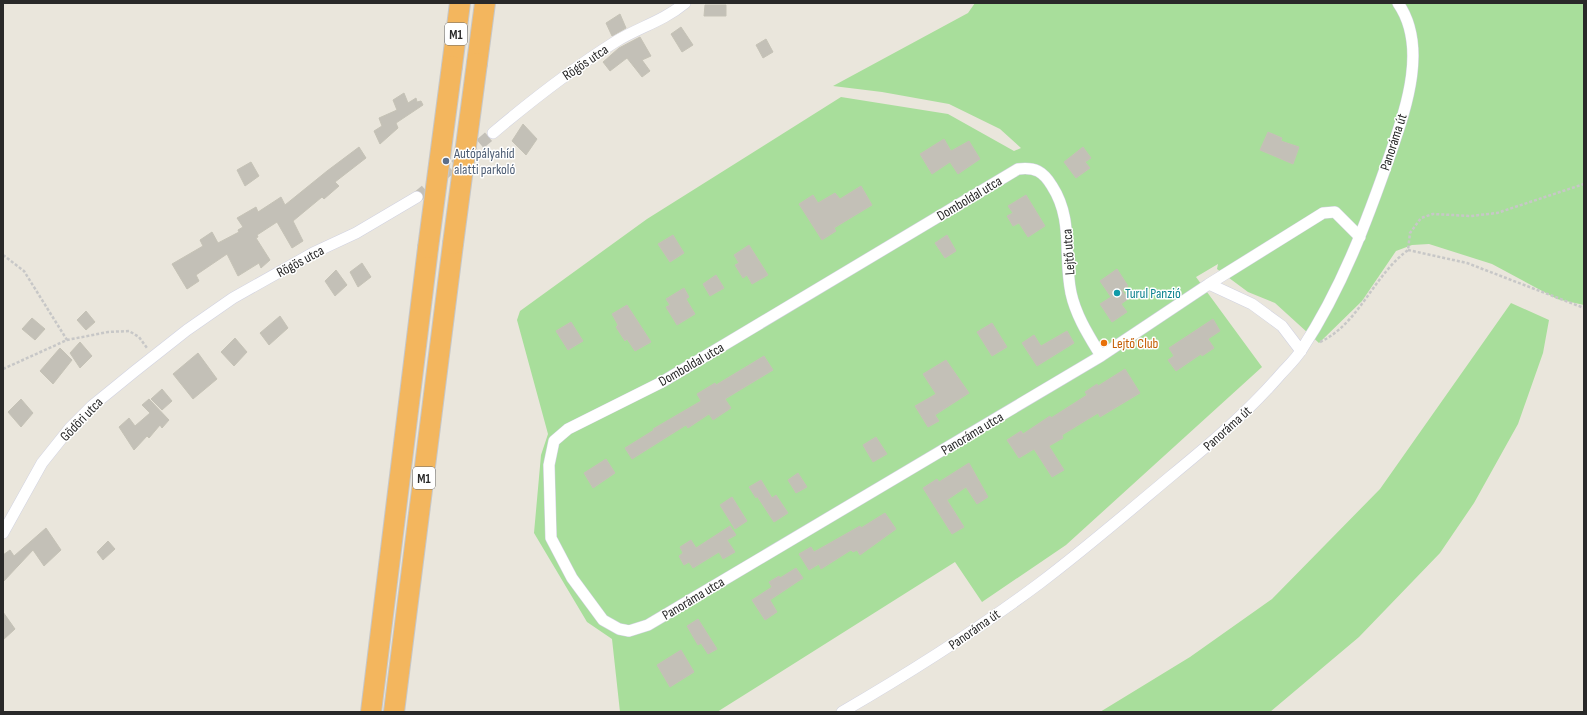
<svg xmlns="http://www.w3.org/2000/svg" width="1587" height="715" font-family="'Sofia Sans Condensed',sans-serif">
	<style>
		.green { fill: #a8de9b }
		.building { fill: #c3c0b7; stroke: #c5c2b6 }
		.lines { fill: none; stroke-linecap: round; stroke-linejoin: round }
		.street-tunnel { stroke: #c3c0b8; stroke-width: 11; stroke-dasharray: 11 5.5; stroke-linecap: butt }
		.street-casing { stroke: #d1d2e1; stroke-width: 12 }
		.highway-casing { stroke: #c7c7c7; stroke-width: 22 }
		.path { stroke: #c7c7c7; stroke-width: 2.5; stroke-dasharray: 3 2; stroke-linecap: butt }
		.street { stroke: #fff; stroke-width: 11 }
		.highway { stroke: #f3b65e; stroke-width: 20 }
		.highway-bridge-casing { stroke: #c7c7c7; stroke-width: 22; stroke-linecap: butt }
		.highway-bridge { stroke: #f3b65e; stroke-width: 20 }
		.service-dot { fill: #5c6f8a; stroke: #fff; stroke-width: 1.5 }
		.culture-dot { fill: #0f9aa8; stroke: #fff; stroke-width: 1.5 }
		.food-dot { fill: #e8710a; stroke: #fff; stroke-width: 1.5 }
		.labels { text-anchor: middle; stroke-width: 3; stroke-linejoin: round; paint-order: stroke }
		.shield { fill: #fff; stroke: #696969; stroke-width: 1 }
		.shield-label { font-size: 13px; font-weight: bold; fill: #292929 }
		.street-label { font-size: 14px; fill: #292929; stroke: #fff }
		.service-label { font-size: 14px; fill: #4e5e75; stroke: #fff; text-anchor: start }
		.culture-label { font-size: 14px; fill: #0d838f; stroke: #fff; text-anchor: start }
		.food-label { font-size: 14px; fill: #c56008; stroke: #fff; text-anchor: start }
	</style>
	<rect width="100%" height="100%" fill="#eae6dc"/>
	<path class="green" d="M975,3H1584V305L1557,299L1492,264L1429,244L1412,245L1396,251L1362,301L1319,343L1275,303L1248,292L1217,269L1218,264L1196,277L1262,367L1066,545L982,602L955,562L717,712H620L612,639L587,622L534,533L541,455L548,434L517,320L520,311L647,219L841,97L948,114L1014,151L1021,148L1000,129L949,104L882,92L833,86L968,13Z
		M1511,303L1549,320L1543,353L1518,424L1474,503L1440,553L1359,637L1270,712H1100L1190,657L1272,599L1380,489Z"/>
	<path class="building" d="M705,5H726V16H704Z
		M620,14L626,28L612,36L606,23Z
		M681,27L693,45L682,52L671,34Z
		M640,37L651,56L642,60L650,71L642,77L627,58L610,71L603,62L619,48Z
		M766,39L773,52L763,58L756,45Z
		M404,93L408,103L416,98L417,102L421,101L423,105L396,123L398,128L380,144L374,131L382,126L379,118L397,110L393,100Z
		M523,124L537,139L526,155L512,141Z
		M1268,132L1282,138L1281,141L1299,147L1293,164L1260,150Z
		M944,139L951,151L969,141L980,159L958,174L950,162L932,174L920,154Z
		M359,147L366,158L335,182L339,186L324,199L322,197L293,221L303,241L292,248L277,222L257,235L258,237L256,238L270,260L261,268L259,263L238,276L227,254L196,275L199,281L187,289L172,264L203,246L200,240L212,232L218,243L239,232L238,230L243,227L237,218L256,207L258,212L281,197L285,205L327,171Z
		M1083,147L1091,158L1085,162L1090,168L1076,178L1064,162Z
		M251,162L259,176L245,186L237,170Z
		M861,186L872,205L834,228L836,231L822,240L799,204L813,195L818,203L835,193L840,199Z
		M1026,195L1045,226L1028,237L1019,223L1013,226L1007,216L1013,213L1008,206Z
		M673,235L684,253L670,262L658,244Z
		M947,235L956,251L945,258L935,243Z
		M749,245L768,275L752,284L747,275L743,278L735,265L739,263L734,255Z
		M362,263L371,277L358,287L350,272Z
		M1117,269L1128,286L1122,290L1128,299L1121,304L1127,312L1112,322L1100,304L1111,297L1100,281Z
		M336,270L347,285L335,296L325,281Z
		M716,275L724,288L710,296L703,284Z
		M684,288L689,297L686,299L695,314L677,325L666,307L670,305L666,299Z
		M627,305L651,342L635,351L627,339L625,341L616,327L618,325L612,314Z
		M86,311L95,322L86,330L77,320Z
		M280,316L288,328L269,345L260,333Z
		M32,318L45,329L35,340L22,329Z
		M1213,319L1220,331L1208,339L1214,348L1202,356L1201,354L1176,371L1168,360L1174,356L1169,348Z
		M571,322L583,341L568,350L556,331Z
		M992,323L1007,347L992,356L977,332Z
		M1067,331L1074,343L1037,366L1022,343L1034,335L1041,346Z
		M235,338L247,352L234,366L221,352Z
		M80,342L92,356L80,368L70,353Z
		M60,348L72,360L53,384L40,371Z
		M198,353L217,379L193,399L173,374Z
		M764,356L773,370L725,399L731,408L713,420L709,414L688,428L686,425L632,459L625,448L654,430L653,429L701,401L697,394L715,383L716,385Z
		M946,360L969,393L935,415L939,421L928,427L915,406L936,394L923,374Z
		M1125,369L1140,393L1100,417L1098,413L1062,435L1063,438L1049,446L1064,470L1052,477L1034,449L1019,458L1007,440L1021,431L1023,434L1050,416L1051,418L1087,395L1085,392L1097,384L1098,386Z
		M162,389L172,401L162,410L151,399Z
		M21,399L33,413L21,427L8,412Z
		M149,399L169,420L162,428L160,425L149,438L147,436L134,450L119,427L129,418L135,426L150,413L142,405Z
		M876,437L887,454L873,462L863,445Z
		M606,459L615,473L593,488L584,473Z
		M969,463L988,497L977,504L966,487L947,500L964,527L952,534L923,488L937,479L939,482Z
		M798,473L807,487L796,493L788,480Z
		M761,480L772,498L776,495L788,513L774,522L757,496L756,498L749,487Z
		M732,497L747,521L735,529L720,505Z
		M885,513L896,529L860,555L857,550L853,552L851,550L821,569L819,564L809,570L799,554L811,547L814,552L860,526L861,528Z
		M730,526L736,535L727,540L735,552L723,559L719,552L693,568L689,562L684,565L679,556L683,553L680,547L691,540L696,548Z
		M46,528L61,550L44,566L33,550L3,582V555L10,550L14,556Z
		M108,541L115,549L103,560L97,552Z
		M796,568L803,578L770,600L777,612L765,620L752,600L772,587L769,582L779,576L780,578Z
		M3,612L15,629L3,640Z
		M698,619L717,649L708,654L701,643L698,645L687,626Z
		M681,650L694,672L670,687L657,665Z"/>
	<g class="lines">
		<path class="street-tunnel" d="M417,197L493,133"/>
		<defs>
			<path id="street" d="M493,133C532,100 572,69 615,42C639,27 662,22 685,3
				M1209,284L1252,304L1282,326L1301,351
				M1101,356C1089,336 1076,316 1071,293C1063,255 1074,220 1052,186C1043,171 1035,167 1018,169L662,382L568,429L554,441L549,465L551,538L572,578L603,620L619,629L629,631L648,625L1101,356L1209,284L1323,213L1335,212L1360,237
				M3,533L42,463L70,428L92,406L135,371L187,330L233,298L313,253L356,233L417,197
				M842,712C911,672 977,630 1040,583C1085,549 1128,512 1171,476C1210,444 1247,413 1280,375C1287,367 1296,359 1302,349C1342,288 1367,221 1391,152C1406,108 1428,46 1398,3"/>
			<path id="highway" d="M477,63L485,3
				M452,66L460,3
				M371,712L428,248
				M394,712L453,244"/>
		</defs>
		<use href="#street" class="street-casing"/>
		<use href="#highway" class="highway-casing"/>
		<path class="path" d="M1408,250L1467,263L1584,308
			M3,255L24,271L67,340
			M1320,342C1359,324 1373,276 1408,250L1410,233L1421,218L1433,214L1471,216L1497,213L1584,184
			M3,369L67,340L108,332L129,331L139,337L147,348"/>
		<use href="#street" class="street"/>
		<use href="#highway" class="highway"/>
		<defs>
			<path id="highway-bridge" d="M453,244L477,63
				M428,248L452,66"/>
		</defs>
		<use href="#highway-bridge" class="highway-bridge-casing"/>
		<use href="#highway-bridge" class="highway-bridge"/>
	</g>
	<circle class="service-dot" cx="446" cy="161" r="4"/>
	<circle class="culture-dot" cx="1117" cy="293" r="4"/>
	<circle class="food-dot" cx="1104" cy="343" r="4"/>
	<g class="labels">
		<g class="shield">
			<rect x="445" y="23" width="22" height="22" rx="3"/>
			<rect x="413" y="467" width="22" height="22" rx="3"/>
		</g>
		<g class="shield-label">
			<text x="456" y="39">M1</text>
			<text x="424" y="483">M1</text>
		</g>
		<g class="street-label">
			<text transform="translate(585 62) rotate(-34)" y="5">Rögös utca</text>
			<text transform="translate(1393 142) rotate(-72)" y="5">Panoráma út</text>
			<text transform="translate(969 198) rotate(-31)" y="5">Domboldal utca</text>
			<text transform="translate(1068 252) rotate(-94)" y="5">Lejtő utca</text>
			<text transform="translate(300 261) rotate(-28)" y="5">Rögös utca</text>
			<text transform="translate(691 364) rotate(-30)" y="5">Domboldal utca</text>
			<text transform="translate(81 419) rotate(-46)" y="5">Gödöri utca</text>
			<text transform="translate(1227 428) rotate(-42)" y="5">Panoráma út</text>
			<text transform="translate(972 433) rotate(-31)" y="5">Panoráma utca</text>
			<text transform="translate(693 598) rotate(-31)" y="5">Panoráma utca</text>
			<text transform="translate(974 629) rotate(-35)" y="5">Panoráma út</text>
		</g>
		<g class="service-label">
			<text x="454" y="158">Autópályahíd<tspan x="454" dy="16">alatti parkoló</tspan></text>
		</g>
		<g class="culture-label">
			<text x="1125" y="298">Turul Panzió</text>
		</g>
		<g class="food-label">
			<text x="1112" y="348">Lejtő Club</text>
		</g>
	</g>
	<rect width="1587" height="715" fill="none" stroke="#292929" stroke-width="8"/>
</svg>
